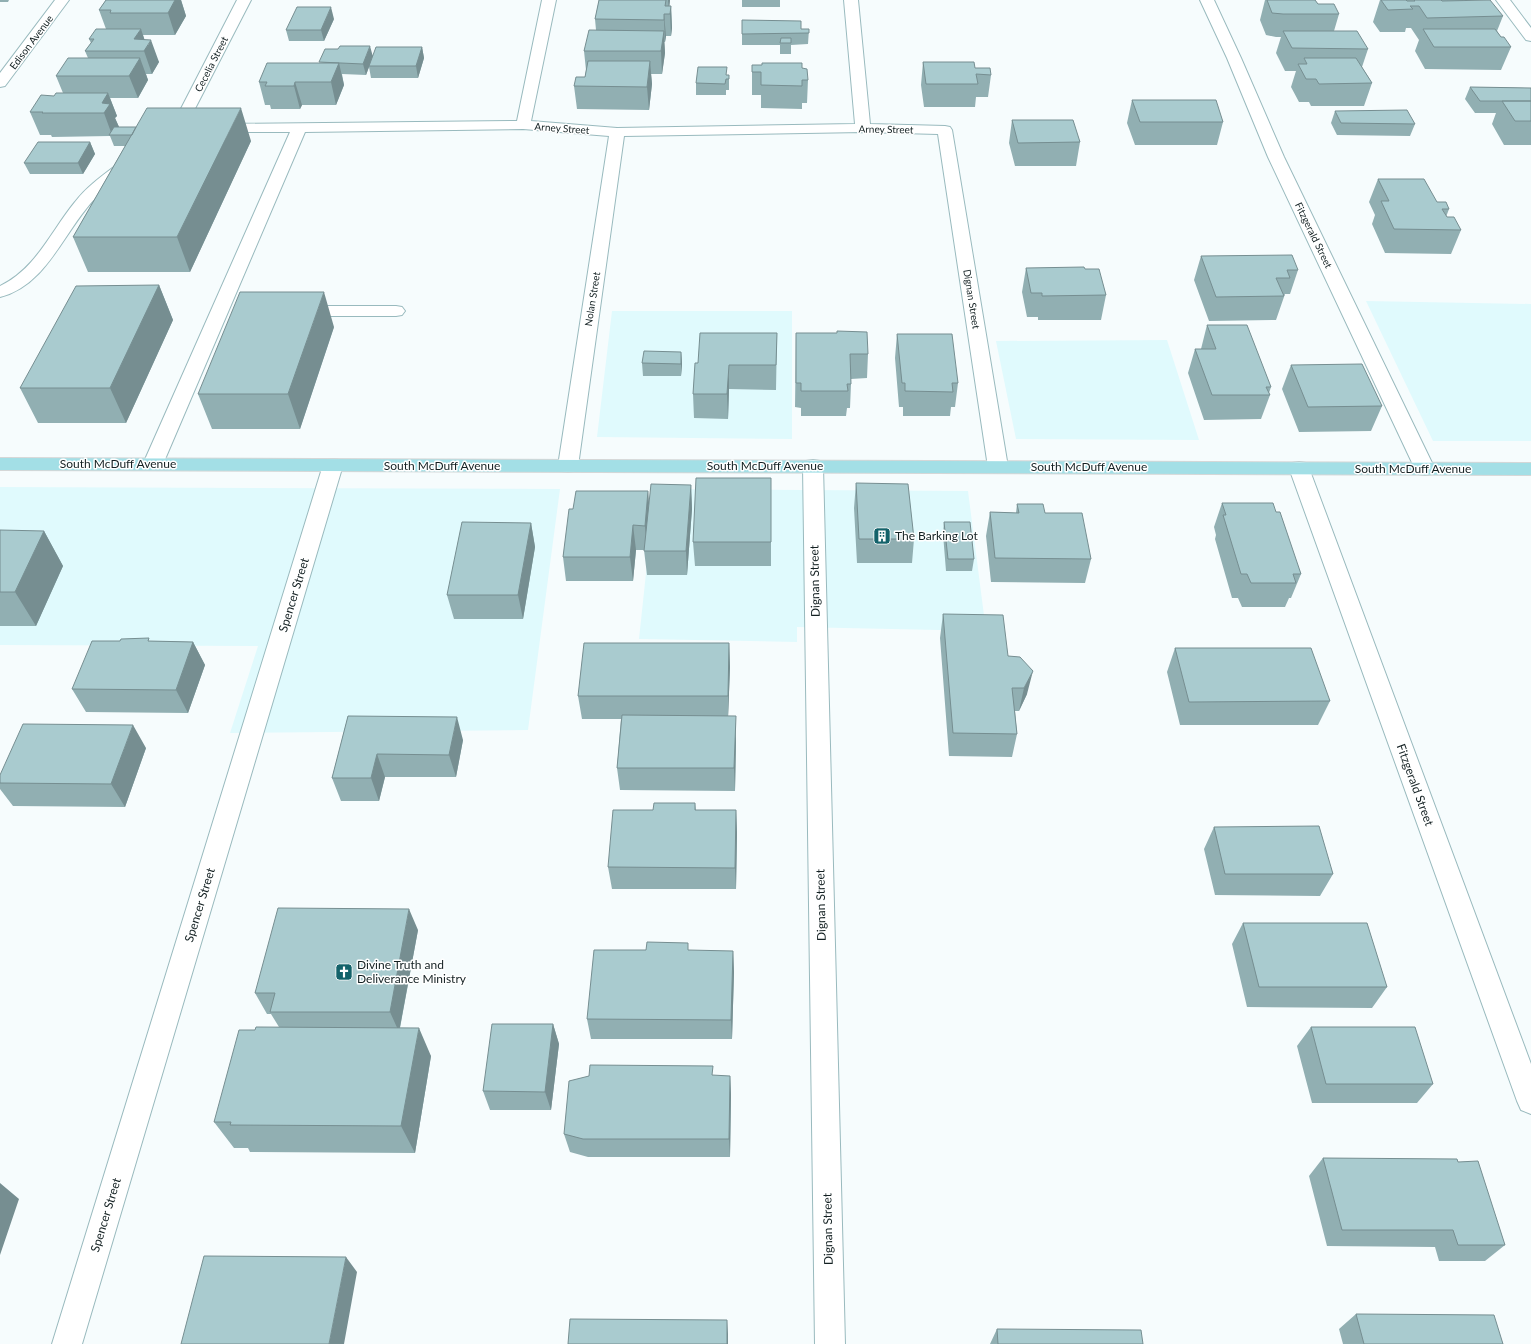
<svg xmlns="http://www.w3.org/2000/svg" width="1531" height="1344" font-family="Lato,sans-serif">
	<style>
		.built { fill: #e0fafd }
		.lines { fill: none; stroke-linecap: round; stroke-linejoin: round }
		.minor-casing { stroke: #99babe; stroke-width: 2 }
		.major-casing { stroke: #d5d7d7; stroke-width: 2 }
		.minor { fill: #fff; fill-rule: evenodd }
		.major { fill: #a3dfe6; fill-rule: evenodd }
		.wall { fill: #91afb2 }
		.shaded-wall { fill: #768e91 }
		.building { fill: #a9cbcf; stroke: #768e91 }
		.labels { text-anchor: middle; stroke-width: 3; stroke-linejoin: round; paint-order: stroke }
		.far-street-label { font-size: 10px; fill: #132022; stroke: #fff }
		.street-label { font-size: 12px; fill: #132022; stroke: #fff }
		.poi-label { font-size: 12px; fill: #132022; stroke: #fff; text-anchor: start }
	</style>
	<rect width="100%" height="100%" fill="#f6fcfd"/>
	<path class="built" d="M1366,301L1531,304V441H1433Z
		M612,311H792V439L597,437Z
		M1167,340L1199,440L1016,439L996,341Z
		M0,487L560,489L528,730L230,733L258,646L0,645Z
		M655,489L968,491L986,631L797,627V642L639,639Z"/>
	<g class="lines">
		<defs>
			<path id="minor" d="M55,0H69L5,86L0,87V73Z
				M237,0H251L185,128L183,131L178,132L173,131L171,128Z
				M542,0H556L531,121L617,128L855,124L844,0H858L870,124L945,126L950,127L952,130L1008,467L1005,472L998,473L991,472L988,467L938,134L863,132L624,136L578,466L575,471L568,472L561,471L558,466L609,136L523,129L305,132L163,464L160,469L153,470L146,469L143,464L290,132H217L212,131L210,128L212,125L217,124L517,121Z
				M1200,0H1214L1241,58L1284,157L1435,469L1432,474L1425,475L1418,474L1415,469L1268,157L1227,58Z
				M1496,0H1510L1531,28V41L1526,40Z
				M128,158L133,160L136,163L133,166C116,180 99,192 86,209C60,241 43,286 0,297V286C36,269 51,231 75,202C88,185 106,173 123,160Z
				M299,306H396L402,307L405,311L402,315L396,316H299L293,315L290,311L293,307Z
				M333,459L340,460L343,465L82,1344H52L323,465L326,460Z
				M813,460L820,461L823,466L845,1344H815L803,466L806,461Z
				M1299,462L1306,463L1309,468L1531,1064V1114L1521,1110L1517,1101L1289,468L1292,463Z"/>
			<path id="major" d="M0,458L1531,463V475L0,470Z"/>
		</defs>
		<use href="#minor" class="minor-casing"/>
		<use href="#major" class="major-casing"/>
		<use href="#minor" class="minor"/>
		<use href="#major" class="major"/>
	</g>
	<path class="wall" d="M0,0H9L8,2H0Z
		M106,0H181L186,16L175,35H143L144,40L159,62L152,74H146L148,80L138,98H110L117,116L115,118L119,127L251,141L190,272H88L73,237L125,146H114L110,136L52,137L51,135H40L30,112L54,96L63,93L56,76L88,58L85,51L91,43L89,39L106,29L99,10Z
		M599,0H670L669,6H671L672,28L671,36H666L665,42H664L665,53L662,74H651L652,84L649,110L577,109L574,86L585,77L586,70L584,51L596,30L595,19Z
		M740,0H799H780V7H742V0Z
		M1265,0H1315L1318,4L1339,14L1334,31L1368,49L1362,67L1372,83L1364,106H1311L1309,102H1299L1291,87L1296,71H1285L1276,53L1281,37H1276L1266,35L1260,20Z
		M1380,0H1463V1L1503,16L1497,31L1501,37L1511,47L1501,70L1425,69L1415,51L1419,40L1411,28H1406L1405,32H1380L1373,22Z
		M334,19L324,41H289L286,30Z
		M801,29H809L808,44L791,45V54H780V45H742V34Z
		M422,47L424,58L418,78H371L369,67L366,75L342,74L344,85L336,105H302L300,109H271L270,105H265L259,82L319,63L373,55Z
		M923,62L975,68L991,75L988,97H976L975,107H924L921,85Z
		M802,68L808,80L807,103H802V109L761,108V95H752V72Z
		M727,75H729V90H726V95H696V83Z
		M1470,87L1531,88V145H1504L1492,124L1496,113H1475L1465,99Z
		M1132,100L1223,122L1217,145H1135L1127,123Z
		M1335,111L1415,124L1410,136L1337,135L1331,123Z
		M1012,120L1080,142L1076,166H1015L1009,143Z
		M90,142L95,154L83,174H30L24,163Z
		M1378,179L1437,202L1449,209L1446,217L1461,230L1451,254L1385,253L1372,224L1375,215L1369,202Z
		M1201,256L1298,270L1290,294H1285L1276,320L1209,321L1194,280Z
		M1026,268L1085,269L1106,295L1101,320H1038V317H1027L1022,292Z
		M159,285L173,320L126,423H38L20,388Z
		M1207,325L1271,387L1269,393L1270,395L1261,419L1204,420L1188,373L1195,349H1201Z
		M334,327L300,429H212L198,394Z
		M777,333L776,390L729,389L728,419L694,418L693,394L698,363Z
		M796,333L868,354L867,378L851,379V384L850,408H847L846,416H801V408L795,407Z
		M897,334L958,383L955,407H951L950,416H903V407H899L895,358Z
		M681,352L682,364L681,376H643L642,363Z
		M1291,365L1382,406L1371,431L1299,432L1282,389Z
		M771,478V566H695L693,542Z
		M856,483L914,539L912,563H857L854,508Z
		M691,485L692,509L687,575H647L644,550H636L633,581H566L563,557L573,509L648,491L649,506Z
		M1222,503L1276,512L1301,574L1291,598H1289L1285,607H1242L1238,598H1232L1215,539L1216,535L1214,527Z
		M1017,504L1045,513L1091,559L1085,583L991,582L986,536L990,512L1016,513Z
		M944,522L974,559L972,571H946L943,534Z
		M531,523L535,547L523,619H454L447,595Z
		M0,531H44L63,566L36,626H0Z
		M943,614L1008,656L1027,694L1019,711H1015L1017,734L1012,757L949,756L940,638Z
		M151,641L193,642L205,665L188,713L86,712L72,689Z
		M729,643L730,667L728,716L736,739L735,791L620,790L617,768L621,719H582L578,696Z
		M1175,648L1330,701L1318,725H1180L1167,672Z
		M348,716L463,740L456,777H385L379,801H341L332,778Z
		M146,748L125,807L13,806L0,789V775Z
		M695,803L696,810H736L737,833L736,889H612L608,867L653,810Z
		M1214,827L1333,874L1320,896L1215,895L1204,849Z
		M1243,923L1387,987L1372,1008L1247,1007L1232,944Z
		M418,930L400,1028L431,1056L415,1153L250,1152L248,1148H234L214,1122L255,1030L279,1027L271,1014H267L255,993Z
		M733,951L734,972L732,1039H591L587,1019Z
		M553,1024L559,1044L551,1110H490L483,1091Z
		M1311,1027L1433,1084L1417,1103H1312L1297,1046Z
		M730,1076L731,1095L730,1157H588L570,1152L564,1134Z
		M1323,1158L1458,1162L1505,1245L1485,1261H1439L1435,1247L1327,1246L1309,1176Z
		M1356,1314L1503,1344H1343L1339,1329Z
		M997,1329L1143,1344H990Z"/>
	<path class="shaded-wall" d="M175,0H181L186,16L175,35L168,13Z
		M668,0H670L669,11Z
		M671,6L672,28L671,36L670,14Z
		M331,7L334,19L324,41L321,30Z
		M664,14L666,36L665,42L664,20Z
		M141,29L147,47L151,40L159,62L152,74L144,51L134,39Z
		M664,31L665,53L662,74L661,51Z
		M370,46L373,57L369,66V67L366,75L363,64Z
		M422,47L424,58L418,78L416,66Z
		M140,58L148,80L138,98L129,76Z
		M650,61L652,84L649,110L647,87Z
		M339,63L344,85L336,105L331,82Z
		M295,82L302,105L300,109L294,86Z
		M108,93L117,116L115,118L119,127L112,135L104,113L102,103Z
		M241,108L251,141L190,272L177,237Z
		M90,142L95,154L83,174L78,163Z
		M159,285L173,320L126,423L110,388Z
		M324,292L334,327L300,429L288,394Z
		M681,352L682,364L681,376Z
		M729,365V389L728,419L727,394Z
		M691,485L692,509L687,575L686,551Z
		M648,491L650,515L647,550L645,526Z
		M531,523L535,547L523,619L518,595Z
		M633,525L636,550L633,581L630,557Z
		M44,531L63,566L36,626L15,592Z
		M193,642L205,665L188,713L176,690Z
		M729,643L730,667L728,719V696Z
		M1033,671L1027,694L1019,711L1024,688Z
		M736,716V739L735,791L734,768Z
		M457,717L463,740L456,777L449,755Z
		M133,725L146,748L125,807L111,784Z
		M377,754L385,777L379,801L371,778Z
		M736,810L737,833L736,889L735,868Z
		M409,909L418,930L399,1032L390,1012Z
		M733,951L734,972L732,1039L731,1020Z
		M553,1024L559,1044L551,1110L545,1092Z
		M419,1028L431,1056L415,1153L401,1126Z
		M730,1076L731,1095L730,1157L729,1139Z
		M0,1183L19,1199L0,1255Z
		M346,1257L357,1272L344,1344H329Z
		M727,1320L728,1334V1344H727Z"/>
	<path class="building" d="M106,0H175L168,13H110L111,10H99Z
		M599,0H666L665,6H671L670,14H664V20L595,19Z
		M1267,0H1315L1318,4H1334L1339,14H1283L1272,13Z
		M1381,0H1406L1407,1H1415L1414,0H1441L1442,1L1490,0L1503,16L1427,18L1419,6H1410L1413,9L1388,10Z
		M297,7H331L321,30H286Z
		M742,20L801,21V29H809V33L742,34Z
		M96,29H141L134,39L151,40L144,51H85L94,39H89Z
		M1423,29H1495L1501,37H1504L1511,47H1434Z
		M589,30L664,31L661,51H584Z
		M1283,31H1357L1368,49L1292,48Z
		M781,38H791V43H780Z
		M340,46H370L363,64L319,62L325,49H338Z
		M376,47H422L416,66H369Z
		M68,58H140L129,76H56Z
		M1304,58H1356L1372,83L1319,84L1316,79H1306L1298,64H1307Z
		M588,61H650L647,87L574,86L576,77H585Z
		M923,62H974L975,68H990L991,75L976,74L978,84H926Z
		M267,63H339L331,82H295L294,86H265L267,82H259Z
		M762,63H802V68L807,69L808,80H802V86L761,85V72H752V65H762Z
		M698,67H727L726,75H729V79H726L725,84L696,83Z
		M1470,87L1531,88V101H1480Z
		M56,93H108L102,103L110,104L104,113H42L43,112H30L41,95L54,96Z
		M1132,100H1216L1223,122H1140Z
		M1502,101H1531V121H1515Z
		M147,108H241L177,237H73Z
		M1407,110L1415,124L1341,123L1335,111Z
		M1012,120H1073L1080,142L1018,143Z
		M114,127H136L132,135H109Z
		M38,142H90L78,163H24Z
		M1378,179H1424L1437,202H1446L1449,209H1442L1447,217H1454L1461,230L1394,229L1381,201H1389Z
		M1292,255L1298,270H1287L1290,278H1276L1284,296L1216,297L1201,256Z
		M1084,267L1085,269H1099L1106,295L1042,296V293H1031L1026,268Z
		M159,285L110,388H20L76,286Z
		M240,292H324L288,394H198Z
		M1207,325H1247L1271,387H1266L1270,395H1212L1195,349H1216Z
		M837,331L867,332L868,354H850L851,384H847L848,391H801V383H796V333H837Z
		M700,333H777L776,365H729L727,394H693L695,363H698Z
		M897,334H952L958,383H952L953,392L905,391V383H902Z
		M644,351L681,352V364L642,363Z
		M1362,364L1382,406L1308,407L1291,365Z
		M696,478H771V542H693Z
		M856,483L908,484L914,539H859Z
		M651,484L691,485L686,551H644Z
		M576,491H648L645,526L633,525L630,557H563L569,509H573Z
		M1222,503H1273L1276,512H1280L1301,574H1293L1296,583H1251L1247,574H1241L1223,515H1226Z
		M1017,504H1043L1045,513H1082L1091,559L995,558L990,512L1019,513Z
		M462,522L531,523L518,595H447Z
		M944,522H970L974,559H948Z
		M0,530L44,531L15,592H0Z
		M943,614L1003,615L1008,656L1020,657L1033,671L1024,688H1012L1017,734L953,733Z
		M149,638L148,641L193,642L176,690L72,689L92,641H120L121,639Z
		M584,643H729L728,696H578Z
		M1175,648H1311L1330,701L1189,702Z
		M622,715L736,716L734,768H617Z
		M348,716L457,717L449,755L377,754L371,778H332Z
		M23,724L133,725L111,784L0,783V775Z
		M654,803H695V810H736L735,868L608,867L613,810H653Z
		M1319,826L1333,874H1225L1214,827Z
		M278,908L409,909L390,1012H270L275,993H255Z
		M1243,923H1367L1387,987H1259Z
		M647,942L688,943V950L733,951L731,1020L587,1019L594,950H646Z
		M492,1024H553L545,1092L483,1091Z
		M256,1027L419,1028L401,1126L230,1125L231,1122H214L239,1030H255Z
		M1311,1027H1415L1433,1084H1326Z
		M590,1065L713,1066L712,1075L730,1076L729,1139H583L564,1134L569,1081L589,1076Z
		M1323,1158L1457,1159L1458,1162L1478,1161L1505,1245H1458L1453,1230H1342Z
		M204,1256L346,1257L329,1344H181Z
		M1356,1314L1494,1315L1503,1344H1364Z
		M570,1319L727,1320V1344H568Z
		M997,1329L1141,1330L1143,1344H998Z"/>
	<defs>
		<symbol id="building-square" viewBox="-11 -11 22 22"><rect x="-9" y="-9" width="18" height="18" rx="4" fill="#13626a" stroke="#fff"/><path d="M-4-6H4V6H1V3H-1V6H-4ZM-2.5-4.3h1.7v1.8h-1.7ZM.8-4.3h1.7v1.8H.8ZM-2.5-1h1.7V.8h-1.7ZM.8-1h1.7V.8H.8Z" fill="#fff"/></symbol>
		<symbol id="church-square" viewBox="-11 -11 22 22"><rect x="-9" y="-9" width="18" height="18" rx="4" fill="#13626a" stroke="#fff"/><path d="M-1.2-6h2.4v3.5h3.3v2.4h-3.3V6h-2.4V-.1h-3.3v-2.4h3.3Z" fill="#fff"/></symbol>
	</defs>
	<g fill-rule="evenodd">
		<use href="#building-square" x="872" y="526" width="20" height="20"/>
		<use href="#church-square" x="334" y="962" width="20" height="20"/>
	</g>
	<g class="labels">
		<g class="far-street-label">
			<text transform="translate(31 42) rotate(-53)" y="4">Edison Avenue</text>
			<text transform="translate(211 64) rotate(-63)" y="4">Cecelia Street</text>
			<text transform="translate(562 128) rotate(4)" y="4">Arney Street</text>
			<text transform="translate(886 129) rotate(1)" y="4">Arney Street</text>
			<text transform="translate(1314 235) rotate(64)" y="4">Fitzgerald Street</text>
			<text transform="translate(592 299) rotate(-81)" y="4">Nolan Street</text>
			<text transform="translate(972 299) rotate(81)" y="4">Dignan Street</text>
		</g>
		<g class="street-label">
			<text x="118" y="468">South McDuff Avenue</text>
			<text x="442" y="470">South McDuff Avenue</text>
			<text x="765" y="470">South McDuff Avenue</text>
			<text x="1089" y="471">South McDuff Avenue</text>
			<text x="1413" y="473">South McDuff Avenue</text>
			<text transform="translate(815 581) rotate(-91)" y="4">Dignan Street</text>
			<text transform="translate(294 595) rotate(-73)" y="4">Spencer Street</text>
			<text transform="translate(1415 785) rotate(70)" y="4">Fitzgerald Street</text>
			<text transform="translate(200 905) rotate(-73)" y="4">Spencer Street</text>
			<text transform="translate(821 905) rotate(-91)" y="4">Dignan Street</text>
			<text transform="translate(106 1215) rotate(-73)" y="4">Spencer Street</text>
			<text transform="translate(828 1229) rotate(-91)" y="4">Dignan Street</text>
		</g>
		<g class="poi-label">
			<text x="895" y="540">The Barking Lot</text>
			<text x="357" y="969">Divine Truth and<tspan x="357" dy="14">Deliverance Ministry</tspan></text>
		</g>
	</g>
</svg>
